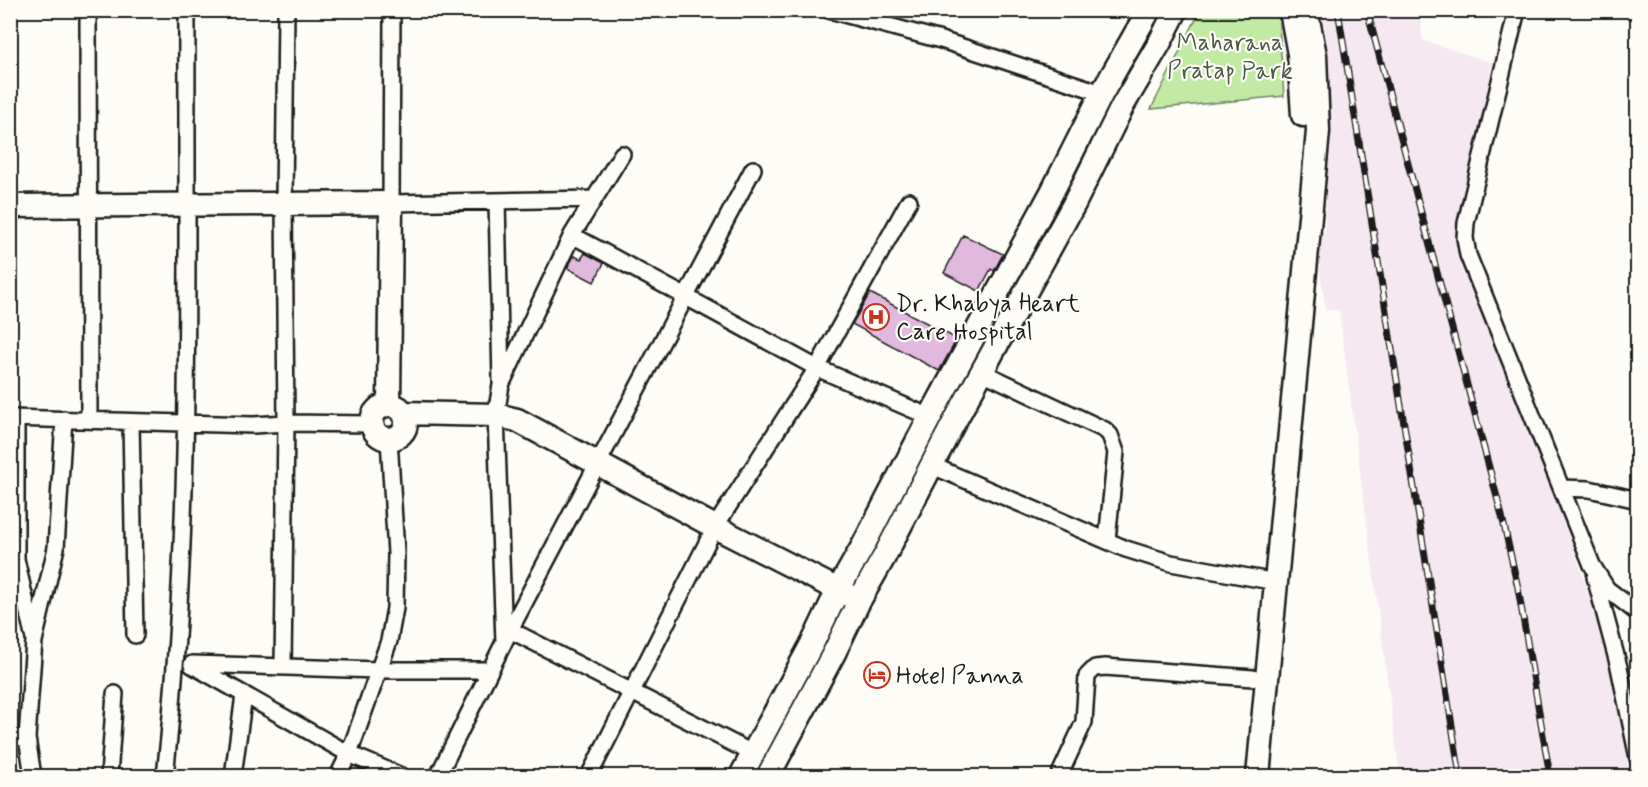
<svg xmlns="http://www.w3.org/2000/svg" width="1648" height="787" font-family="Mynerve,sans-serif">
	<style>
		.built { fill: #f5e8f0 }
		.green { fill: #c3eaa5; stroke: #708360; stroke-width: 1.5 }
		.building { fill: #e1b8de; stroke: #1c1c1c; stroke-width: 1.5 }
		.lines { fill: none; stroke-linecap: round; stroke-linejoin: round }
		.street-casing { stroke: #1c1c1c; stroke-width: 20 }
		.secondary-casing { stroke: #1c1c1c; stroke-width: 27 }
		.street { stroke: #fdfcf7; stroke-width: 15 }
		.secondary { stroke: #fdfcf7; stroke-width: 22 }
		.rail-casing { stroke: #1c1c1c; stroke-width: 7 }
		.rail { stroke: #fdfcf7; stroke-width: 4.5; stroke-dasharray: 14; stroke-linecap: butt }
		.labels { text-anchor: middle; stroke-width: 4.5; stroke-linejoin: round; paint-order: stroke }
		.park-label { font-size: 24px; fill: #4e5a45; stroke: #fdfcf7 }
		.poi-label { font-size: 24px; fill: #1c1c1c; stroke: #fdfcf7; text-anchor: start }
	</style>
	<rect width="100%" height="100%" fill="#fdfcf7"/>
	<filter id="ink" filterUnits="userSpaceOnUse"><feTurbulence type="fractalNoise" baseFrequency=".0167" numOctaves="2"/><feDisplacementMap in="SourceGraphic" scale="12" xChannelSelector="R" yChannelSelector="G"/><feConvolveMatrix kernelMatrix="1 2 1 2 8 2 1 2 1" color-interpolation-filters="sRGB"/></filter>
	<g filter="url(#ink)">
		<path class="built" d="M1312,11H1420L1422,40L1493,63L1458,234L1469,281L1477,293L1573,546L1610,661L1636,776H1400L1339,310H1326L1314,234L1325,232L1326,124Z"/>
		<path class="green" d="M1200,11H1278L1284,96L1151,109Z"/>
		<path class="building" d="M963,235L1003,254L994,271L991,269L979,291L944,273Z
			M585,253L604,263L594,282L567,268L574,256L581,259Z
			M870,293L957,339L939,371L852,324Z"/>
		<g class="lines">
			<defs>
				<path id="street" d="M88,10L89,420
					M392,10L391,203L594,199
					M829,10L941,40L1102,93
					M1517,10L1466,223L1465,238L1468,255L1592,565L1607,589L1638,613
					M497,201L501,382
					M572,235L817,368L930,417
					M982,372L1105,430L1110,435L1116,452L1107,540
					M10,418L253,425L286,423L372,424
					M16,418V559L33,635
					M131,422L135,635
					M933,466L1126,549L1171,563L1276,582
					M1562,488L1589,489L1638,500
					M1595,577L1619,667L1638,758
					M510,630L752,753
					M504,642L496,415L501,385L572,235L622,154
					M192,664L378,670H490
					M192,665L349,754L401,776
					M283,667L286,423L284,204L286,10
					M10,737L27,738
					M33,776L27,738L34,641L56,548L64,419
					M109,776L115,694
					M165,776C193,522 186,266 187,10
					M233,776L244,695
					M338,776L349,754L389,641L395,608L396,553L389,439
					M438,776L510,630L753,169
					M589,776L715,527L817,368L909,201
					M1059,776L1084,722L1087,676L1095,668L1105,667L1253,678"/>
				<path id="secondary" d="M1292,16L1299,54L1303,115
					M10,206L391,203L389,404
					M372 422a17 17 0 1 1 34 0a17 17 0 1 1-34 0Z
					M404,413L496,415L517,420L715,527L850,596
					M741,776L814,640L838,590L863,546L930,417L1052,192L1102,93L1149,10
					M768,776L835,651L859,601L884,557L951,428L1074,204L1123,105L1159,44L1176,10
					M1258,776L1318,131L1315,55L1306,10"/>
			</defs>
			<use href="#street" class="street-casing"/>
			<use href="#secondary" class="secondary-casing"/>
			<use href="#street" class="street"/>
			<use href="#secondary" class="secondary"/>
			<defs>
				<path id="rail" d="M1338,10L1460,776
					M1367,10L1502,516L1518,588L1550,776"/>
			</defs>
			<use href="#rail" class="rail-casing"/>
			<use href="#rail" class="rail"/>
		</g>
	</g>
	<defs>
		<symbol id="hospital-ring" viewBox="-11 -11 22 22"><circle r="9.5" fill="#fdfcf7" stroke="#c8321e" stroke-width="1.5"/><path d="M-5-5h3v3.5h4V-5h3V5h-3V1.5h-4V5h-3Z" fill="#c8321e"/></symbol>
		<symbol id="hotel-ring" viewBox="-11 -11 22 22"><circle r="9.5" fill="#fdfcf7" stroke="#c8321e" stroke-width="1.5"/><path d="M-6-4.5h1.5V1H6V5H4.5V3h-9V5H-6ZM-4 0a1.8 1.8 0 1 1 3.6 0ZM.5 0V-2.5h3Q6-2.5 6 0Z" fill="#c8321e"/></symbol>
	</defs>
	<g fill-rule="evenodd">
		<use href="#hospital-ring" x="861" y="302" width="30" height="30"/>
		<use href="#hotel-ring" x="862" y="660" width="30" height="30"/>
	</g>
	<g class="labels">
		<g class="park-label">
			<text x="1230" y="50">Maharana<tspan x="1230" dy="28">Pratap Park</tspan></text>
		</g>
		<g class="poi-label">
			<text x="896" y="311">Dr. Khabya Heart<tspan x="896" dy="28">Care Hospital</tspan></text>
			<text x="896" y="683">Hotel Panna</text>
		</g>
	</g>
	<rect width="1648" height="787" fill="none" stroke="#fdfcf7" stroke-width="36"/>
	<rect x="18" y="18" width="1612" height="751" fill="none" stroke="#1c1c1c" stroke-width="2" filter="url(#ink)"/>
</svg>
